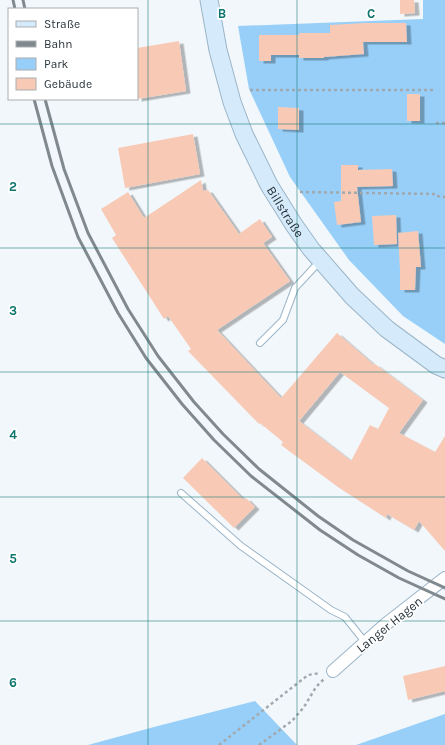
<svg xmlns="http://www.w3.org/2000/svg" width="445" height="745" font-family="Karla,sans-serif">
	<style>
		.green { fill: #97cff8 }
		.building { fill: #f8cab6; fill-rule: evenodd; filter: url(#shadow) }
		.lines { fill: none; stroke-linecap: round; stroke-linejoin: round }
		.lane-casing { stroke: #9bb5c8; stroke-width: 8 }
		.street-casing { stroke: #9bb5c8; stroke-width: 14 }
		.secondary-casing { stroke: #9bb5c8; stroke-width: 19 }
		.path { stroke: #a2a9ae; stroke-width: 2.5; stroke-dasharray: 3 3; stroke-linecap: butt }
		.lane { stroke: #fff; stroke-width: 6 }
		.street { stroke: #fff; stroke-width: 12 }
		.secondary { stroke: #d5ebfb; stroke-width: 17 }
		.rail { stroke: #80898e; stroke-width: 3 }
		.grid { fill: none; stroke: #0f766e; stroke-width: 1; stroke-opacity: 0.55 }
		.labels { text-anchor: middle; stroke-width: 3.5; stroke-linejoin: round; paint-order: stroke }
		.street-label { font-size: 13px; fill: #29343b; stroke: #fff }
		.grid-label { font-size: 13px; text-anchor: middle; font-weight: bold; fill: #0f766e; stroke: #fff; stroke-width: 3.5; stroke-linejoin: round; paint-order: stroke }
	</style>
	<defs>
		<filter id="shadow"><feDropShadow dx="4.5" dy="2.5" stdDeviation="0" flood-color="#0004"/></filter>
	</defs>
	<rect width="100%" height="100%" fill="#f2f7fb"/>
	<path class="green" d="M423,0H445V344L403,316L349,260L290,177L249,89L238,26L423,19Z
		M255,701L297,745H88L154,727Z
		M445,714V745H356Z"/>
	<path class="building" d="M400,0H414L415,13L400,14Z
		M365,23H406L407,42H363L364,54L324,57V58H299V55H271V61H259V35H299V33H330V25Z
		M179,41L186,91L137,99V48Z
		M407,94H420V121H407Z
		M278,107L299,108V130L278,129Z
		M193,134L200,174L125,188L118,148Z
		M341,165H358V170L392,169L393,186L357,187L361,222L337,225L334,202L341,201Z
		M201,180L203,191L208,190L239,234L260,219L272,237L263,243L290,281L217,330L281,398L337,333L374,365L375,364L423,400L399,433L435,452L445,436V551L419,521L414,530L387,514L386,518L338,487L281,445L283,442L260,423L259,424L188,351L191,349L168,316L164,319L112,238L116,235L101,209L128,192L144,218ZM340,372L389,408L378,429L370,425L351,461L299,421Z
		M396,215L397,244L374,245L372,216Z
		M418,231L421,267H416L415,290H400V269L398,233Z
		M202,458L244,500L246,498L255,507L234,528L183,478Z
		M445,666V691L408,700L403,676Z"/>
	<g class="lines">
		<defs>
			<path id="lane" d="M260,343L283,320L295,288L320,261
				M181,493L241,546L331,610L345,617L365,642"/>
			<path id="street" d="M333,671L386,624L445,578"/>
			<g id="secondary">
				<path id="s1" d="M209,0L218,50L232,102L244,134L269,185L294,225L311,249L352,296L387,329L436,365L445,369"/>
			</g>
		</defs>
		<use href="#lane" class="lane-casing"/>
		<use href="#street" class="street-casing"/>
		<use href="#secondary" class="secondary-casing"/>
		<path class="path" d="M250,90H435
			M436,123H445
			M300,192L437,194
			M437,196L445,197
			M219,745L308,675L320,673
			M259,745L292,721L304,707L316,687L324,679"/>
		<use href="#lane" class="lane"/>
		<use href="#street" class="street"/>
		<use href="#secondary" class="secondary"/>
		<path class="rail" d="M13,0L15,9
			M23,0L25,9
			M34,99L52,166L78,237L118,313L146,358L182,404L214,440L251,476L320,530L358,555L399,578L445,599
			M45,99L64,169L88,233L128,309L158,356L194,402L223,434L259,469L318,516L353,540L408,571L445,588"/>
	</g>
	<path class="grid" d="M148,0V745M297,0V745M0,124H445M0,248H445M0,372H445M0,497H445M0,621H445"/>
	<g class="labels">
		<g class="street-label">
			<text dy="5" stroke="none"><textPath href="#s1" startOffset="227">Billstraße</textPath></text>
			<text transform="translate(389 624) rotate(-39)" y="5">Langer Hagen</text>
		</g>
	</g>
	<g class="grid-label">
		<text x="222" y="18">B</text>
		<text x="371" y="18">C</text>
		<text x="13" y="191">2</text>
		<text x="13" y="315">3</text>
		<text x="13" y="439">4</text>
		<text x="13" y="563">5</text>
		<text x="13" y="687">6</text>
	</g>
	<rect x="8" y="8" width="130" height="92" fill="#ffffff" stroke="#a9aeb1"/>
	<rect x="16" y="21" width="20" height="6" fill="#d5ebfb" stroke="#a9aeb1"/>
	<text x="44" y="28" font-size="12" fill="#29343b">Straße</text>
	<rect x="16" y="41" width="20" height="6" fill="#80898e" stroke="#a9aeb1"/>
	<text x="44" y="48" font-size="12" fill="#29343b">Bahn</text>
	<rect x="16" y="58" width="20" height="12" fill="#97cff8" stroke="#a9aeb1"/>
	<text x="44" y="68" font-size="12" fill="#29343b">Park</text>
	<rect x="16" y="78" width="20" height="12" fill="#f8cab6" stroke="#a9aeb1"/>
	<text x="44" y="88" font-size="12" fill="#29343b">Gebäude</text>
</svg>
